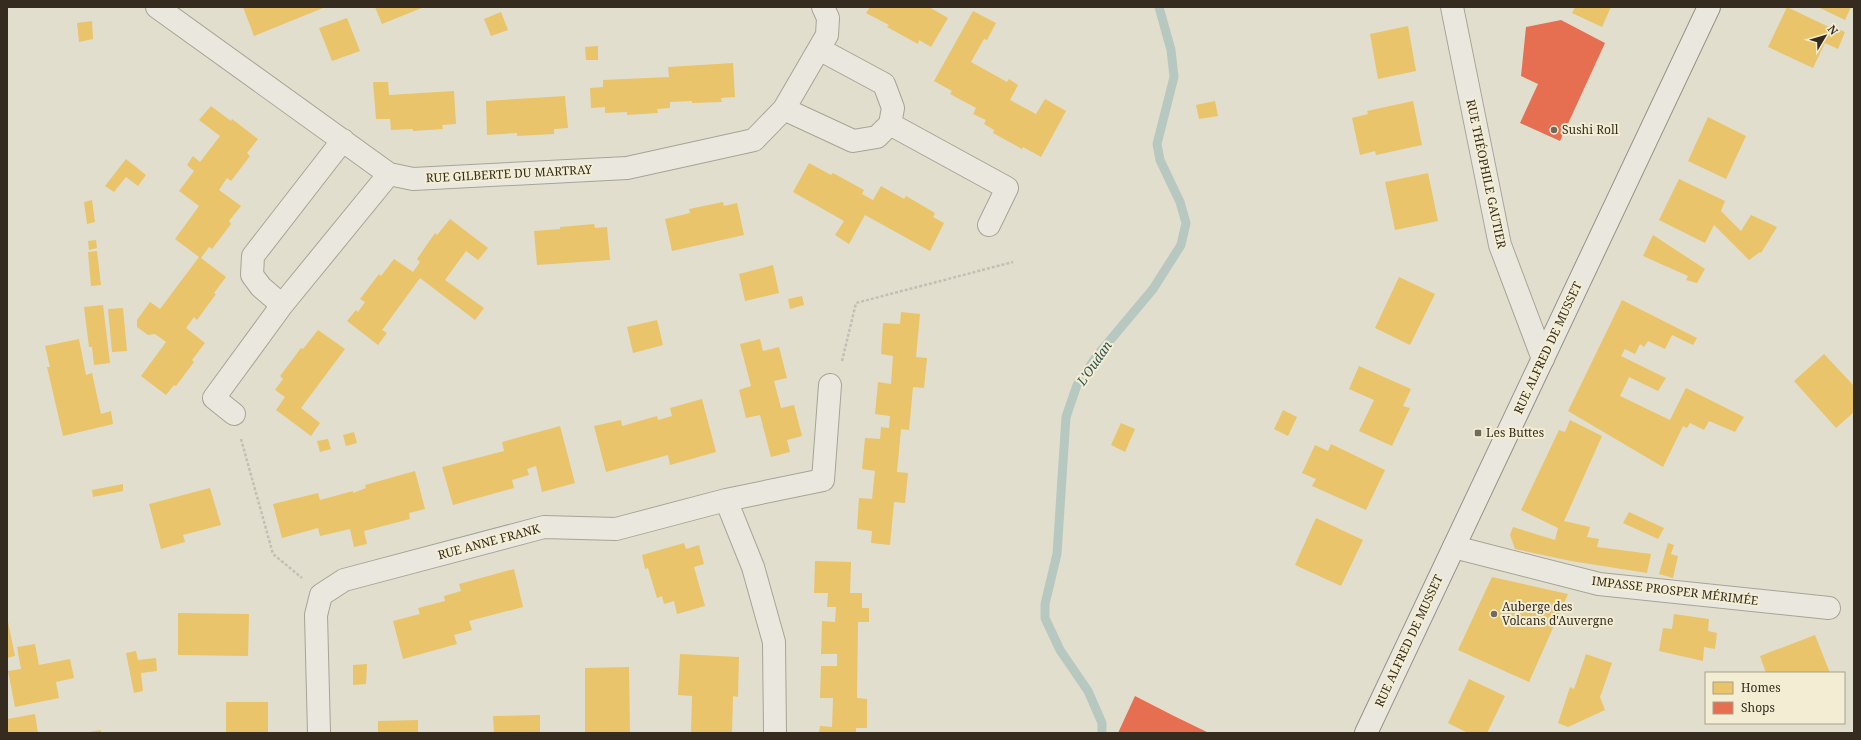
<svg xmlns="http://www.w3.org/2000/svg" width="1861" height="740" font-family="'Noto Serif',serif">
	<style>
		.homes { fill: #e9c46a }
		.shops { fill: #e76f51 }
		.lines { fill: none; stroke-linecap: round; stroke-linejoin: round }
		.stream { stroke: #b7c8c0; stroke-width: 9 }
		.minor-casing { stroke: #a7a396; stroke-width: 24 }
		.secondary-casing { stroke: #979286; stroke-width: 24 }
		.path { stroke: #c3bfb5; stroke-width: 2.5; stroke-dasharray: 3 2; stroke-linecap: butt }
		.minor { stroke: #eae8de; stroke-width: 22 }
		.secondary { stroke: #eae8de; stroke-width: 22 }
		.poi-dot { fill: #726a5c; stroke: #f3eed3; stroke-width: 1.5 }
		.labels { text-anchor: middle; stroke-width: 4; stroke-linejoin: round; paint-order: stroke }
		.poi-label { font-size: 12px; fill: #352c1f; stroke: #f3eed3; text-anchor: start }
		.street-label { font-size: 12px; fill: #352c1f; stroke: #f3eed3 }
		.water-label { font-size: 13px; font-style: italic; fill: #2f5254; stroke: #f3eed3 }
	</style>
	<rect width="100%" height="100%" fill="#e2decd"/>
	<path class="homes" d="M243,7H323V8L254,36Z
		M375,7H424L382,24Z
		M870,7H929L948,18L931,47L919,40L918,44L887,27L889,25L866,13Z
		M1575,7H1611L1602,27L1572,13Z
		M1787,7L1831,28L1832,26L1845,32L1838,49L1825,43L1813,68L1768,47Z
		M1818,7H1851L1845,20Z
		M973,11L996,23L987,40L984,39L971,62L1007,82L1009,79L1018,85L1010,100L1036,114L1045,99L1066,111L1041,157L1023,147L1022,149L993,133L994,130L984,124L986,120L973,114L976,108L950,94L952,91L934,81Z
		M501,12L508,30L491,36L484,19Z
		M347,18L360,51L332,61L319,28Z
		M92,21L93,39L79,42L77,23Z
		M1408,26L1416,71L1378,79L1370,34Z
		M598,46V60H586L585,47Z
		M733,63L735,97L721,98L722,102L692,103V101L670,102V108L657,109L658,113L627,115V112L605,113V107L591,108L590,88L603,87V80L669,77L668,67Z
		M373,82H388L389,95L454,91L456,124L442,125L443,129L413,131V129L391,130L390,119H376Z
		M565,96L568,128L554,129V134L517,136V133L487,135L486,101Z
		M1215,101L1218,116L1199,119L1196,105Z
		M1413,101L1422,145L1376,155L1375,151L1360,155L1352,118L1368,114L1367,111Z
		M211,106L231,121L232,119L258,139L247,153L250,156L231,181L227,178L219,190L241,206L229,221L231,224L212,249L209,247L201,258L226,277L214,293L216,294L197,320L194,317L186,328L205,343L192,360L194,362L176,386L174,385L166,395L141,376L166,342L155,334L148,335L137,327V320L150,302L160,309L199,257L175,239L199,206L179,191L194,171L187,165L193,156L200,162L220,136L199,120Z
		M1708,117L1746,136L1726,179L1688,161Z
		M126,159L146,175L138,186L126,177L114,192L105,186Z
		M809,163L831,175L833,173L864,190L862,194L873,200L881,186L904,199L906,196L935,213L933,217L944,223L930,251L865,215L849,244L835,235L844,221L793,192Z
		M1428,173L1438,221L1395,230L1385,182Z
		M1679,179L1725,201L1721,211L1741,231L1751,215L1777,227L1761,253L1760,252L1749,260L1714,225L1705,243L1659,220Z
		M92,200L95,222L87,224L84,202Z
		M723,202L724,206L737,203L744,235L672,251L665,219L690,213L689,209Z
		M450,219L488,248L478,260L466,251L445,280L484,308L475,320L420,278L382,330L387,333L378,345L347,321L356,310L358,312L365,302L360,299L379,274L381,276L394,259L413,272L420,262L417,259L435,233L437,235Z
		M594,224L595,228L607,227L610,260L537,265L534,231L560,229V227Z
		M1653,235L1705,269L1697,283L1686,280L1688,276L1643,256Z
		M96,240L97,248L89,250L88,241Z
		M97,251L101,285L91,286L88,252Z
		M773,265L779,293L745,301L739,274Z
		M1399,277L1435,294L1410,345L1375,328Z
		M802,296L804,305L790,309L788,299Z
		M1622,300L1697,338L1693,345L1672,335L1665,349L1648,341L1644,347L1640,344L1635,354L1625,349L1621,356L1666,378L1658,391L1629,377L1620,396L1670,420L1686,388L1744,417L1735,432L1709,421L1704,430L1690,423L1687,428L1683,426L1663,467L1568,411Z
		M103,305L110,363L94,365L92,347H89L84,307Z
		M123,308L127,351L112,352L108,309Z
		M901,312L920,314L916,357L927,358L924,388L913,387L909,430L901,429L897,472L908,473L905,503L894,502L890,545L871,543L872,531L857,529L859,498L872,499L875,471L862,469L865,438L880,439L881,427L889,428L890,416L875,414L878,382L891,384L893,356L881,354L883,323L900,324Z
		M657,320L663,345L633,353L627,327Z
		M318,330L345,349L301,408L320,423L311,436L276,410L285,397L275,390L283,379L280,376L301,348L303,349Z
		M79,339L86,375L92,373L101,414L111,411L113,424L63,436L47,367H50L45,346Z
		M760,339L763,351L779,347L787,378L774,381L781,408L794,405L802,436L787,440L790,452L771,457L760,415L746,418L739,390L751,386L740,344Z
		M1824,354L1854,386V412L1836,428L1794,381Z
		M1359,366L1411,389L1403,406L1410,408L1392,446L1359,431L1374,400L1349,389Z
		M702,399L716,452L670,465L668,455L606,472L594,426L621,420L622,426L657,416L658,420L672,416L670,408Z
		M1283,410L1297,417L1288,436L1274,429Z
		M1570,420L1602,436L1564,521L1590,527L1587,537L1599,539L1597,547L1651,554L1647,573L1571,561L1515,549L1510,535L1513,527L1555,540L1558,528L1521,510L1559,430L1565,432Z
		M1121,423L1135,429L1125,452L1111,445Z
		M560,426L575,483L542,492L536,466L527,469L529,475L512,480L514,488L453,505L442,467L504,451L502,442Z
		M354,432L357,443L346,446L343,435Z
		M328,439L331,449L320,452L317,441Z
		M1331,444L1385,470L1366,510L1312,486L1316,479L1302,473L1315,445L1328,451Z
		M415,471L425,509L409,513L410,519L364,531L367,544L354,547L350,529L320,536L318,528L282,538L273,504L318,493L320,500L353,491V493L366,488L365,485Z
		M123,484V491L93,497L92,490Z
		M210,488L221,525L183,535L185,542L161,549L149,504Z
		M1629,512L1664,528L1658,539L1623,523Z
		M1316,518L1363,540L1341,586L1295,565Z
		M684,543L686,549L699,545L704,564L694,567L705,606L677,614L674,601L664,604L662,596L657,598L648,568L645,569L642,555Z
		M1668,543L1674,545L1671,554L1678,556L1673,578L1659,574Z
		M815,561L851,562L850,593H862V608H869V622H858L857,698L867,699V728H856V733H819L820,726L832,727L833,698H820L821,666H837V654H821L822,621L835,622L836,607H827L828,593H814Z
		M514,569L523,607L469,621L472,630L454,635L457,644L403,659L393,621L420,614L418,608L445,601L444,596L461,591L459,584Z
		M1492,577L1568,594L1529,682L1458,650Z
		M178,613L249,614L248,656L178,655Z
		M1674,614L1709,619L1708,631L1717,633L1715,649L1704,647L1703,661L1659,651L1663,628L1672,629Z
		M7,617L15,656L7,658Z
		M1815,635L1830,673H1766L1760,656Z
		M35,644L39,665L70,659L74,678L56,682L59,698L15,707L8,671L21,669L17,647Z
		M136,651L138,660L156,658L157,671L141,673L143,691L134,693L126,653Z
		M680,654L739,657L738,697L733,696L732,733H691L692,696L678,695Z
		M1586,654L1612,663L1600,697L1605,710L1568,727L1558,723L1570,687L1574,689Z
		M367,664L366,684L353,685V665Z
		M629,667L630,733H585V668Z
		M1469,679L1505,696L1487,733H1468L1448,723Z
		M226,702H268V733H226Z
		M35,714L38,733H7V719Z
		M540,715V733H494L493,716Z
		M418,720V733H378V721Z
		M101,730V733H89V732Z"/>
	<path class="shops" d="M1561,20L1605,43L1560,141L1520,123L1538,84L1521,76L1526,27Z
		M1135,696L1174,716L1209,733H1118Z"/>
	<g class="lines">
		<path class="stream" d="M1102,733V723L1088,691L1060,650L1045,618V604L1057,554L1066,417L1077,385L1096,357L1153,289L1181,245L1186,223L1180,202L1160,160L1157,144L1174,77L1171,50L1159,7"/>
		<defs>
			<path id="minor" d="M157,7L389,174L413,179L627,168L754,140L784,109L827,35L828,18L823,7
				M1452,7L1500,245L1543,359
				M784,109L853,141L877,137L890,124L893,108L884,84L819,49
				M890,124L1007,188L989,225
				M343,140L253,256L252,275L261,287L282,305L389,174
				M234,414L214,398L282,305
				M726,500L823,480L830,385
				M1454,547L1599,584L1829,608
				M319,733L316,615L321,595L344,580L544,527L616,529L726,500L753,567L774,642L775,733"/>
			<path id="secondary" d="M1366,733L1709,7"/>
		</defs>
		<use href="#minor" class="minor-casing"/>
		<use href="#secondary" class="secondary-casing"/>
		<path class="path" d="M842,361L856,303L1013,262
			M241,439L273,554L302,578"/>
		<use href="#minor" class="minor"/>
		<use href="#secondary" class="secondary"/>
	</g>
	<g class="poi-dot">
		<circle cx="1554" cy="130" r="4"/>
		<rect x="1474" y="429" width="8" height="8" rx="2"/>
		<circle cx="1494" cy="614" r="4"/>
	</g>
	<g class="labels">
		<g class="poi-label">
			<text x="1562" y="134">Sushi Roll</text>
			<text x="1486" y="437">Les Buttes</text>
			<text x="1502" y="611">Auberge des<tspan x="1502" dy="14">Volcans d'Auvergne</tspan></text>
		</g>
		<g class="street-label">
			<text transform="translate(509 174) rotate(-3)" y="4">RUE GILBERTE DU MARTRAY</text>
			<text transform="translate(1486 174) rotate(78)" y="4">RUE THÉOPHILE GAUTIER</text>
			<text transform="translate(1548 348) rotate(-65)" y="4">RUE ALFRED DE MUSSET</text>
			<text transform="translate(489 542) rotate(-15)" y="4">RUE ANNE FRANK</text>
			<text transform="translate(1675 591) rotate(7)" y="4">IMPASSE PROSPER MÉRIMÉE</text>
			<text transform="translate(1409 641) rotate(-65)" y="4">RUE ALFRED DE MUSSET</text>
		</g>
		<g class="water-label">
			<text transform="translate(1094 363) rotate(-55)" y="5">L'Oudan</text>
		</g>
	</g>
	<rect width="1861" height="740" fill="none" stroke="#352c1f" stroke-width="16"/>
	<rect x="1705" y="672" width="140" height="52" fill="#f3eed3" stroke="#a7a08b"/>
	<rect x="1713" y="682" width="20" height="12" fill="#e9c46a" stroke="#a7a08b"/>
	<text x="1741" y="692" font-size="12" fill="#352c1f">Homes</text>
	<rect x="1713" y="702" width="20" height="12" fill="#e76f51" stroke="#a7a08b"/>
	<text x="1741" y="712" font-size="12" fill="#352c1f">Shops</text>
	<g transform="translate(1825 36) rotate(52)" stroke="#f3eed3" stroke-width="3" paint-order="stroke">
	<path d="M0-3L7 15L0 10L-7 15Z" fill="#352c1f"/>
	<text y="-6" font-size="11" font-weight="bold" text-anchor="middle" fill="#352c1f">N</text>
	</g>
</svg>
